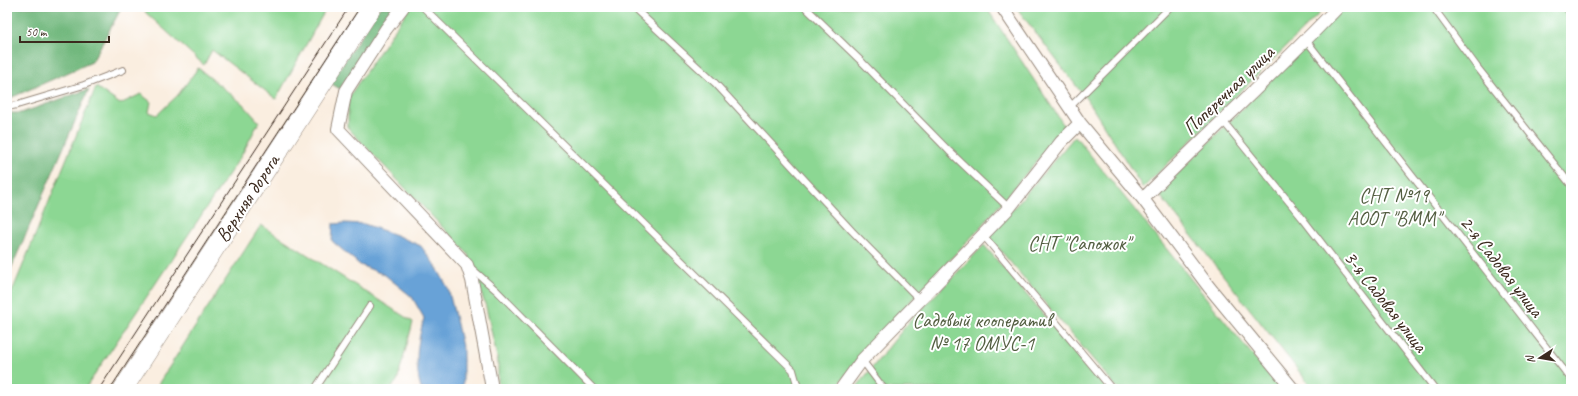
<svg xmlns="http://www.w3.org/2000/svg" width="1578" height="396" font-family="Caveat,sans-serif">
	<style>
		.green { fill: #8cd793; stroke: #648058 }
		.forest { fill: #71b87d; stroke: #56714e }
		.water { fill: #67a2d7; stroke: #51667a }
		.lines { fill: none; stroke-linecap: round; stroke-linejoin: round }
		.lane-casing { stroke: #9a8c7f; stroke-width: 8 }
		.street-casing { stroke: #9a8c7f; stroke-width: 14 }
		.primary-casing { stroke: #9a8c7f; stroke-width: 20 }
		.lane { stroke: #fff; stroke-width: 6 }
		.street { stroke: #fff; stroke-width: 12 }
		.primary { stroke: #fff; stroke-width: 19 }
		.tram { stroke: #3b2a1e; stroke-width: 1 }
		.labels { text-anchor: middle; stroke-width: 4; stroke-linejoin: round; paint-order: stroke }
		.street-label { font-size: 20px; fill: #3b2a1e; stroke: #fff }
		.park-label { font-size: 20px; fill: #535e41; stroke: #fff }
	</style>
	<rect width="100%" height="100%" fill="#fff"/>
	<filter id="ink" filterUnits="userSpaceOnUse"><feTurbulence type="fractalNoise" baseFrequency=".025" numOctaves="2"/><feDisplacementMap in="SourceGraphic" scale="8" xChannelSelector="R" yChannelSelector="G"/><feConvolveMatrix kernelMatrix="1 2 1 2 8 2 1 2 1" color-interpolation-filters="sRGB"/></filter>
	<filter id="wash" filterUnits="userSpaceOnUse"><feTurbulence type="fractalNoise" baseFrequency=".012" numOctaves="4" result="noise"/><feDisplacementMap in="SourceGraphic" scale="16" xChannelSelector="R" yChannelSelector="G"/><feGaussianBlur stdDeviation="0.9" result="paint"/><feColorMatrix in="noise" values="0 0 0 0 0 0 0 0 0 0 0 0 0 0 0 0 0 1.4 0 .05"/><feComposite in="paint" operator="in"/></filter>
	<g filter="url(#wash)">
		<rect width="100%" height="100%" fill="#faeee0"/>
		<path class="green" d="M147,7H327L276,99L212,50L204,65L145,12Z
			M410,7H986L1065,127L981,227L868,346L835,389H498V362L486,307L468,254L348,128V98Z
			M1016,7H1326L1143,188L1090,104Z
			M1344,7H1571V389H1313L1158,193Z
			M198,68L243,104L259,122L241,156L85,389H7V304L96,87L120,104L141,94L151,102L149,112L157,115L178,95Z
			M1075,136L1280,389H1118L989,237Z
			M261,225L413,322L397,381L390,389H155Z
			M984,245L1107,389H855L909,322Z"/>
		<path class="forest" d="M7,7H122L92,62L8,99H7Z
			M380,7H395L340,89L330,83Z
			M89,89L7,278V113H21Z"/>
		<path class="water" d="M345,223L364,224L396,235L421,246L437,268L448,288L457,324L463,351V389H421C414,362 417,344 424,318L412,297L385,275L360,265L332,241L333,224Z"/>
	</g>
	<g filter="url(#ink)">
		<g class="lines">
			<defs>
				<path id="lane" d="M423,7L793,370L797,384L792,389
					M633,7L715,83L852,231L921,301
					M805,7L863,63L949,151L1009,208
					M1433,7L1477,67L1571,185
					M1566,7L1571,14
					M1306,40L1571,379
					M7,107L17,105L84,85L123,70
					M1070,107L1170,7
					M1223,121L1303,219L1435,389
					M983,235L1112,389
					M470,267L497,291L594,389
					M862,360L884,389
					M315,389L370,306"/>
				<path id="street" d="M403,7L386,29L346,91L338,129L467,265L472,280L491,383V389
					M1002,7L1080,123L1143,199L1209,287L1293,389
					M1143,199C1207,134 1275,73 1338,7
					M841,389L862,360L1009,208L1061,142L1080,123"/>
				<path id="primary" d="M123,389L372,7"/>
			</defs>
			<use href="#lane" class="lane-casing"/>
			<use href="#street" class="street-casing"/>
			<use href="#primary" class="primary-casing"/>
			<use href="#lane" class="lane"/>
			<use href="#street" class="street"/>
			<use href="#primary" class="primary"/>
			<path class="tram" d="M99,389L349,7
				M110,389L360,7"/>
		</g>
	</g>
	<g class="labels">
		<g class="street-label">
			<text transform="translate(1228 90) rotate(-44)" y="7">Поперечная улица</text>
			<text transform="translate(247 198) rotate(-57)" y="7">Верхняя дорога</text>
			<text transform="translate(1502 266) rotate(52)" y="7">2-я Садовая улица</text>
			<text transform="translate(1386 301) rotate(52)" y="7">3-я Садовая улица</text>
		</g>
		<g class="park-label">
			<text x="1394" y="202">СНТ №19<tspan x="1394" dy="23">АООТ "ВММ"</tspan></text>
			<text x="1079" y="250">СНТ "Сапожок"</text>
			<text x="982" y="327">Садовый кооператив<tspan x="982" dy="23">№ 17 ОМУС-1</tspan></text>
		</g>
	</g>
	<rect width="1578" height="396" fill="none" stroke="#fff" stroke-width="24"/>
	<g transform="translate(1540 358) rotate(258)" stroke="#ffffff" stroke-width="3" paint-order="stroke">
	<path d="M0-3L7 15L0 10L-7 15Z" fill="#3b2a1e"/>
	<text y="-6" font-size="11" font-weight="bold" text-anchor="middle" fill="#3b2a1e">N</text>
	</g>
	<path d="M20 36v6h89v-6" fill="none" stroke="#3b2a1e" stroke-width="2"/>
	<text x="26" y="36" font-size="12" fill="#3b2a1e" stroke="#ffffff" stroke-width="3" paint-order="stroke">50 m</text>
</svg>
